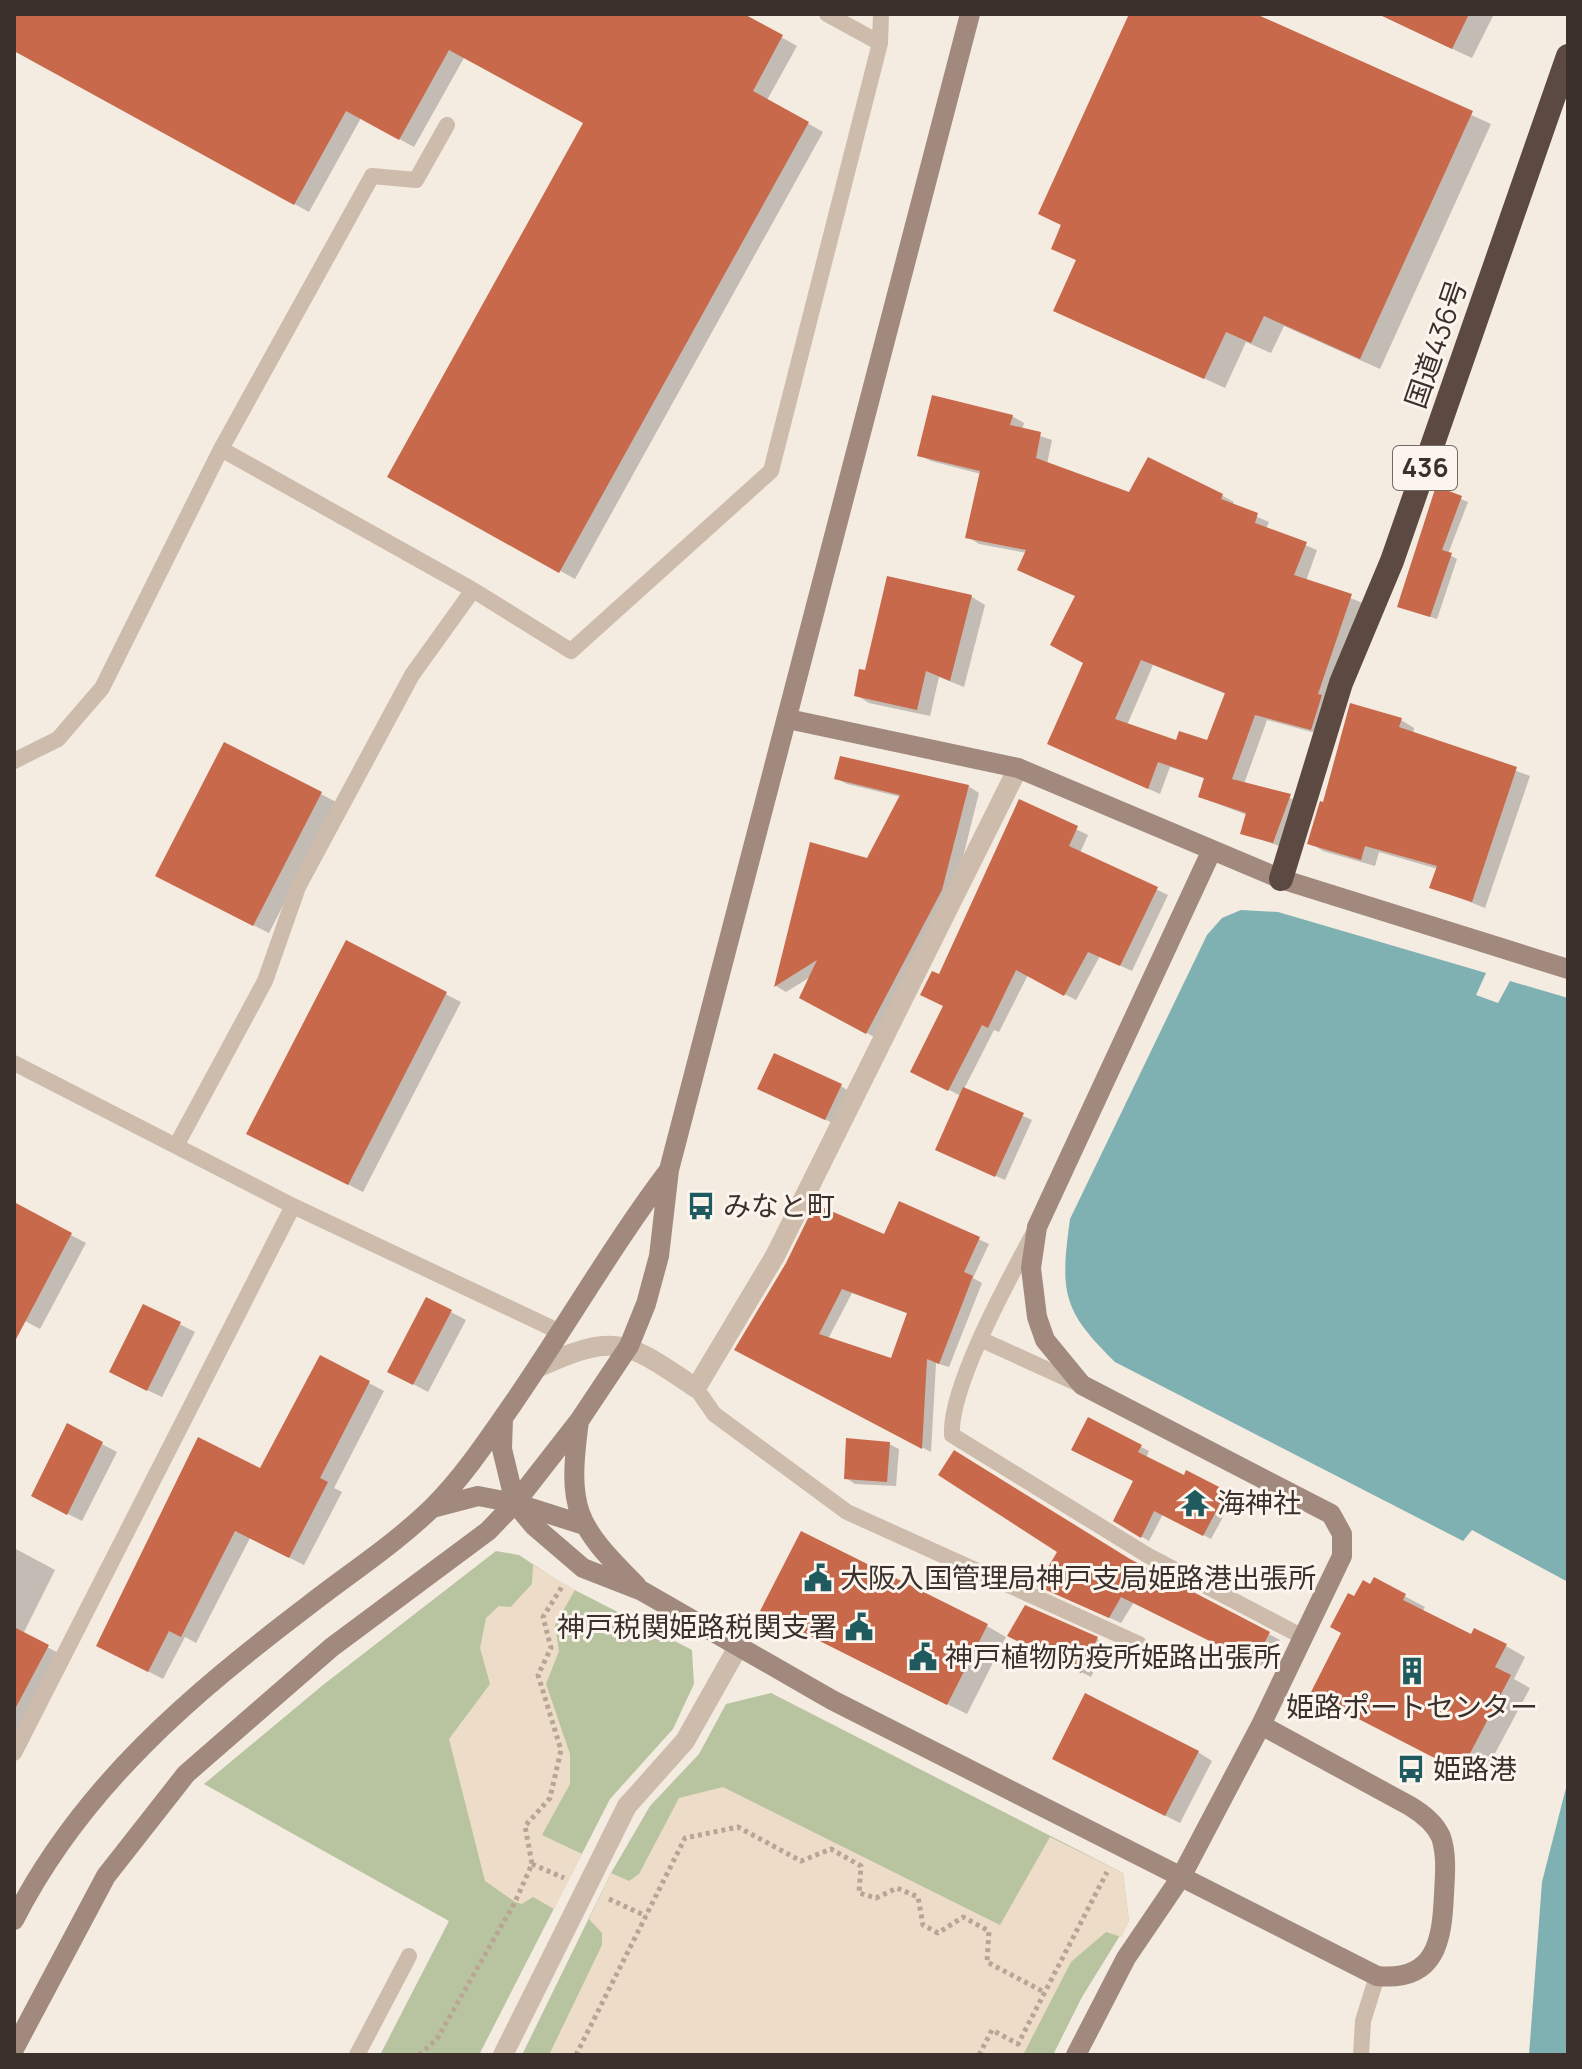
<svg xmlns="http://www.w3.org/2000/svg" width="1582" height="2069" font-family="Manrope,'Noto Sans JP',sans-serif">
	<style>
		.green { fill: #b8c4a0 }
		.plaza { fill: #ecdcc8 }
		.water { fill: #7fb0b2 }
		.shadow { fill: #0003; fill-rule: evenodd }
		.building { fill: #c8694b; fill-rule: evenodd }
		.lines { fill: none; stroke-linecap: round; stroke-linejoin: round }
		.path { stroke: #b9a596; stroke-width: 5; stroke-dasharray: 4 4; stroke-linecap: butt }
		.lane { stroke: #cdbbac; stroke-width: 16 }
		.street { stroke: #cdbbac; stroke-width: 20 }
		.secondary { stroke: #a18a7d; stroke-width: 20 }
		.highway { stroke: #5c4a42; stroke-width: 24 }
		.labels { text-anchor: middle; stroke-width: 6; stroke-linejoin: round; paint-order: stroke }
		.shield { fill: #fbf5ee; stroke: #756b66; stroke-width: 2 }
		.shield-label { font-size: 26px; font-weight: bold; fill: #3b302b }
		.street-label { font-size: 28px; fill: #3b302b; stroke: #fbf5ee }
		.poi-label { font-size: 28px; fill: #3b302b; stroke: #fbf5ee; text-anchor: start }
	</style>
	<rect width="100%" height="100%" fill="#f4ebe1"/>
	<path class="green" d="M496,1551L519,1555L563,1584L692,1650L694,1684L673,1729L610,1799L479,2055H380L449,1921L204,1784L323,1685Z
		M771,1693L1123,1873L1129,1921L1082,1997L1053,2055H522L611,1873L650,1806L699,1754L726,1704Z"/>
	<path class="plaza" d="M533,1565L575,1590L555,1625L559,1651L546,1684L570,1754V1784L542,1835L582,1854L554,1909L533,1897L522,1904L515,1902L485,1881L449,1739L490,1684L480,1648L486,1618L499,1606L511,1607L517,1600L532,1584Z
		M723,1787L1000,1925L1050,1837L1123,1873L1129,1921L1122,1937L1106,1932L1071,1962L1023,2055H549L602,1945V1933L589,1919L611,1873L629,1881L639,1874L679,1798Z"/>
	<path class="water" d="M1241,910L1278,912L1486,973L1476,995L1498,1003L1510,981L1568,998V1582L1472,1530L1463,1541L1115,1362C1062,1310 1060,1293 1070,1219L1207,935L1222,918Z
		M1568,1780V2055H1529L1542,1882Z"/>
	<path class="shadow" d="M14,14H740L797,46L767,100L823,132L575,579L389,476L585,123L465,56L414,147L361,118L309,212L14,49Z
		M1131,14H1251L1491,124L1380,369L1284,326L1271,353L1246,342L1225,388L1056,310L1078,261L1053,248Z
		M1378,14H1494L1472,58Z
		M1012,416L1024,423L1022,430L1052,440L1047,464L1130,495L1148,460L1223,496L1234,502L1232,506L1269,522L1266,529L1317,550L1306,581L1363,603L1323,735L1267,720L1244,784L1302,802L1285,848L1242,833L1247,815L1200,797L1206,779L1170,767L1160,794L1061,750L1086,662L1077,597L1019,570L1027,553L979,544L968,537L981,474L931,461L919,455ZM1153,665L1226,694L1208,743L1177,742L1127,725Z
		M1437,489L1468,502L1448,554L1457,559L1437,619L1406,609Z
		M889,578L972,597L985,605L964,687L939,677L930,716L869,703L856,695L867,673Z
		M1401,720L1414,728L1413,734L1530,776L1485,908L1432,887L1438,869L1379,852L1375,866L1323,851L1310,843Z
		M225,744L336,802L269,933L172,884Z
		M836,778L968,786L979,793L953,897L878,1039L802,998L812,976L786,992L776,986L812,845L868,860L901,797L847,784Z
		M1020,802L1088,835L1080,853L1168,895L1132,971L1100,956L1076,1000L1028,975L999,1032L994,1030L964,1089L1032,1120L1005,1180L946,1154L961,1096L924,1077L945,1006L940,976Z
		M346,943L461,1002L363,1192L263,1141Z
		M841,1086L850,1092L835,1124L769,1094Z
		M900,1203L989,1244L973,1278L982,1283L949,1367L936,1363L931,1452L737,1349L885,1237ZM852,1293L909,1314L892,1360L828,1339Z
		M14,1205L86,1243L40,1329L14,1315Z
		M144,1306L195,1332L162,1397L126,1380Z
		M451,1312L466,1320L428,1392L404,1379Z
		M321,1358L384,1391L334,1488L342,1492L304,1565L250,1538L196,1643L185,1637L163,1679L113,1653L261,1471Z
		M1089,1420L1149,1451L1146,1458L1185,1477L1187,1473L1234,1497L1211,1539L1163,1514L1149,1541L1116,1521L1135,1481Z
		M68,1426L117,1452L82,1521L48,1504Z
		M889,1444L899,1449L896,1486L855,1484L846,1478Z
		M14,1548L55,1570L23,1634L62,1655L14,1747Z
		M1135,1564L1280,1640L1266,1668L1134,1602L1121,1623L1050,1591Z
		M1374,1580L1425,1607L1422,1612L1472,1637L1506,1646L1525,1657L1514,1679L1530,1688L1485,1772L1477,1768L1473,1776L1332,1704L1344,1633L1355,1599Z
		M782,1621L987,1626L1006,1637L967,1714Z
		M1097,1639L1106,1644L1091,1677L1018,1640Z
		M1198,1752L1212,1761L1180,1823L1069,1767Z"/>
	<path class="building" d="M14,14H744L783,35L753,91L809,122L559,573L387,477L583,123L449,50L399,140L346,111L294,205L14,51Z
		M1129,14H1256L1473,111L1360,359L1264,316L1251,343L1226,332L1204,379L1053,311L1076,260L1051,249L1061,225L1038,214Z
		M1378,14H1469L1452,49Z
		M932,395L1013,415L1010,425L1041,432L1036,458L1129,492L1148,457L1223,494L1221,499L1258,513L1255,523L1307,542L1294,575L1352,594L1318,694L1322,695L1311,730L1255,715L1232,779L1291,794L1273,843L1240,834L1246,813L1198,797L1204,778L1158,762L1148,789L1047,744L1083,663L1050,645L1075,596L1017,570L1026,550L965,538L980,471L917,456ZM1141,660L1225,693L1207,740L1179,731L1176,740L1115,719Z
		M1436,486L1462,496L1442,550L1452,553L1430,617L1397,607Z
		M887,576L972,595L950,681L926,671L917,710L854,696L859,669L865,670Z
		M1350,703L1402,718L1399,727L1517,767L1472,902L1429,888L1437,866L1365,846L1361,860L1307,844L1320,801L1323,802Z
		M224,742L322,792L253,926L155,876Z
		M840,756L969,785L942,890L866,1034L799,998L817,960L774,987L810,842L867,858L900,795L834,779Z
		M1019,799L1078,826L1069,846L1158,887L1120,966L1088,952L1064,996L1016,970L988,1028L982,1025L948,1091L910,1072L943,1006L920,995L932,971L939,974Z
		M346,940L447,992L348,1185L246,1134Z
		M774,1053L842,1084L825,1120L757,1089Z
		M963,1087L1024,1113L995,1177L935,1150Z
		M899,1201L980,1237L964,1272L973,1276L939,1364L927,1359L922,1449L734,1350L786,1263L815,1204L884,1234ZM842,1289L907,1313L891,1358L819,1334Z
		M14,1202L72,1233L14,1343Z
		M426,1297L452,1310L413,1385L387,1372Z
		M143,1304L181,1322L147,1391L109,1372Z
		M320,1355L370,1381L320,1478L328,1482L289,1558L235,1531L181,1637L169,1631L148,1672L96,1646L198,1437L260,1468Z
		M1088,1417L1142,1445L1138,1452L1184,1475L1186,1470L1227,1491L1203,1536L1154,1511L1141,1538L1113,1521L1133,1481L1071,1450Z
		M67,1423L103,1442L67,1515L31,1496Z
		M846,1438L890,1442L887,1482L844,1479Z
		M954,1450L1130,1559L1270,1632L1254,1663L1121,1597L1109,1618L1037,1586L1057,1552L938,1475Z
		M801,1531L988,1624L947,1705L760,1611Z
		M1374,1577L1406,1594L1403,1600L1471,1634L1474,1628L1507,1644L1495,1667L1511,1675L1465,1763L1457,1759L1452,1767L1310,1694L1341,1633L1330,1627L1348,1593L1354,1596L1363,1580L1370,1584Z
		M1025,1605L1098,1637L1081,1673L1007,1636Z
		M14,1627L49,1645L14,1711Z
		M1085,1693L1199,1751L1165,1816L1052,1759Z"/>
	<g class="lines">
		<path class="path" d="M532,1864L564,1878
			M609,1899L646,1916
			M419,2055L437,2039L515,1902L532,1864L525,1826L550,1798L561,1750L538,1675L551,1648L543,1617L563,1585
			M576,2055L685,1838L738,1827L801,1861L831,1849L861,1866L859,1893L876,1898L897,1888L918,1897L923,1925L938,1933L963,1917L989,1931L987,1962L1044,1992
			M979,2055L992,2030L1018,2044L1107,1872"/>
		<path class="lane" d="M827,14L880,43
			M221,449L473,590L571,651L771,471L880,43L881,14
			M14,761L58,739L102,688L221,449L372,176L416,180L447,125
			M14,1063L293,1206L560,1332
			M176,1146L265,981L298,887L412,675L473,590
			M1032,1236C1009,1279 949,1388 952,1435L1147,1555L1303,1637
			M980,1339L1081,1385
			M696,1388L714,1414L847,1512L1139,1644
			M14,1753L293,1206
			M357,2055L409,1956
			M1361,2055L1363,2021L1377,1976"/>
		<path class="street" d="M537,1368C617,1331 627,1342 696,1388L775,1256L1018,768
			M503,2055L627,1806L685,1741L738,1647"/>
		<path class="secondary" d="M788,719L1018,768L1281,879L1568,969
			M503,1418L502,1449L515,1503L534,1526L583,1568L642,1591L832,1700L1377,1976C1436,1982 1442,1941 1444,1894C1445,1875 1447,1855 1441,1837C1435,1823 1423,1814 1410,1806L1261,1725
			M579,1421C567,1510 575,1524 637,1586
			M432,1508L478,1496L515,1503L581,1524
			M14,1920C82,1786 192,1694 309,1605C350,1573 395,1544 433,1507C464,1476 489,1438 514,1402C567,1325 613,1244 669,1170
			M14,2049L106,1876L186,1774L332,1647L488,1531L515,1503L579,1421L629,1346L646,1304L659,1256L669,1170L970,14
			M1076,2055L1126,1958L1181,1877L1261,1725L1342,1556V1534L1331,1514L1082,1385L1045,1340L1037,1317L1031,1268L1037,1227L1211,852"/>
		<path class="highway" d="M1281,879L1341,683L1392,561L1568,56"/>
	</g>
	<defs>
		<symbol id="bus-bare" viewBox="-9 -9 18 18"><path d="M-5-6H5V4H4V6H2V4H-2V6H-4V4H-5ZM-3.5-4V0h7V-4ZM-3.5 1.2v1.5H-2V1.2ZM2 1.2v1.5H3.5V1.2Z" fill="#1f5a5e" stroke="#fbf5ee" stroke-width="2.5" paint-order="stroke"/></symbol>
		<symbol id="temple-bare" viewBox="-9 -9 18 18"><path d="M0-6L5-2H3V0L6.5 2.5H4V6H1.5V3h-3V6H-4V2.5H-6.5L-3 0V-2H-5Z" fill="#1f5a5e" stroke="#fbf5ee" stroke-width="2.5" paint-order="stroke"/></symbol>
		<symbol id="civic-bare" viewBox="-9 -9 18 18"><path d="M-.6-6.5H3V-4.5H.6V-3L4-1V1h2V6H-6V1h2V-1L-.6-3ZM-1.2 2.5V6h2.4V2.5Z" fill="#1f5a5e" stroke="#fbf5ee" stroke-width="2.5" paint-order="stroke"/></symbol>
		<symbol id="building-bare" viewBox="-9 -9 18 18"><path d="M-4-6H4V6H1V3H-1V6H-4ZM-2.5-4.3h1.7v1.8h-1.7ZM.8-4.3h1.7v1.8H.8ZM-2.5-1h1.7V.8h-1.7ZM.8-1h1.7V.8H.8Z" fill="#1f5a5e" stroke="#fbf5ee" stroke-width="2.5" paint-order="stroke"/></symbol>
	</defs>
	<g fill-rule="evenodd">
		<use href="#bus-bare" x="681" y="1186" width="40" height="40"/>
		<use href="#temple-bare" x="1175" y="1483" width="40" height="40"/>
		<use href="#civic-bare" x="798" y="1558" width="40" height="40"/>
		<use href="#civic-bare" x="839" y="1607" width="40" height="40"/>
		<use href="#civic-bare" x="903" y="1637" width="40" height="40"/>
		<use href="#building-bare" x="1392" y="1651" width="40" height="40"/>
		<use href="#bus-bare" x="1391" y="1749" width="40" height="40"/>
	</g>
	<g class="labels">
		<rect class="shield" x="1393" y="446" width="64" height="44" rx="6"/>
		<g class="shield-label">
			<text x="1425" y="477">436</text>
		</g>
		<g class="street-label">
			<text transform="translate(1436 344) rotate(-71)" y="10">国道436号</text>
		</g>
		<g class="poi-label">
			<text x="723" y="1216">みなと町</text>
			<text x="1217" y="1513">海神社</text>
			<text x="840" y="1588">大阪入国管理局神戸支局姫路港出張所</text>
			<text x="837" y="1637" text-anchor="end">神戸税関姫路税関支署</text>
			<text x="945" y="1667">神戸植物防疫所姫路出張所</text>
			<text x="1412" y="1717" text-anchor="middle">姫路ポートセンター</text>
			<text x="1433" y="1779">姫路港</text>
		</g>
	</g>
	<rect width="1582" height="2069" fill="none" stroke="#3b302b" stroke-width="32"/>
</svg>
